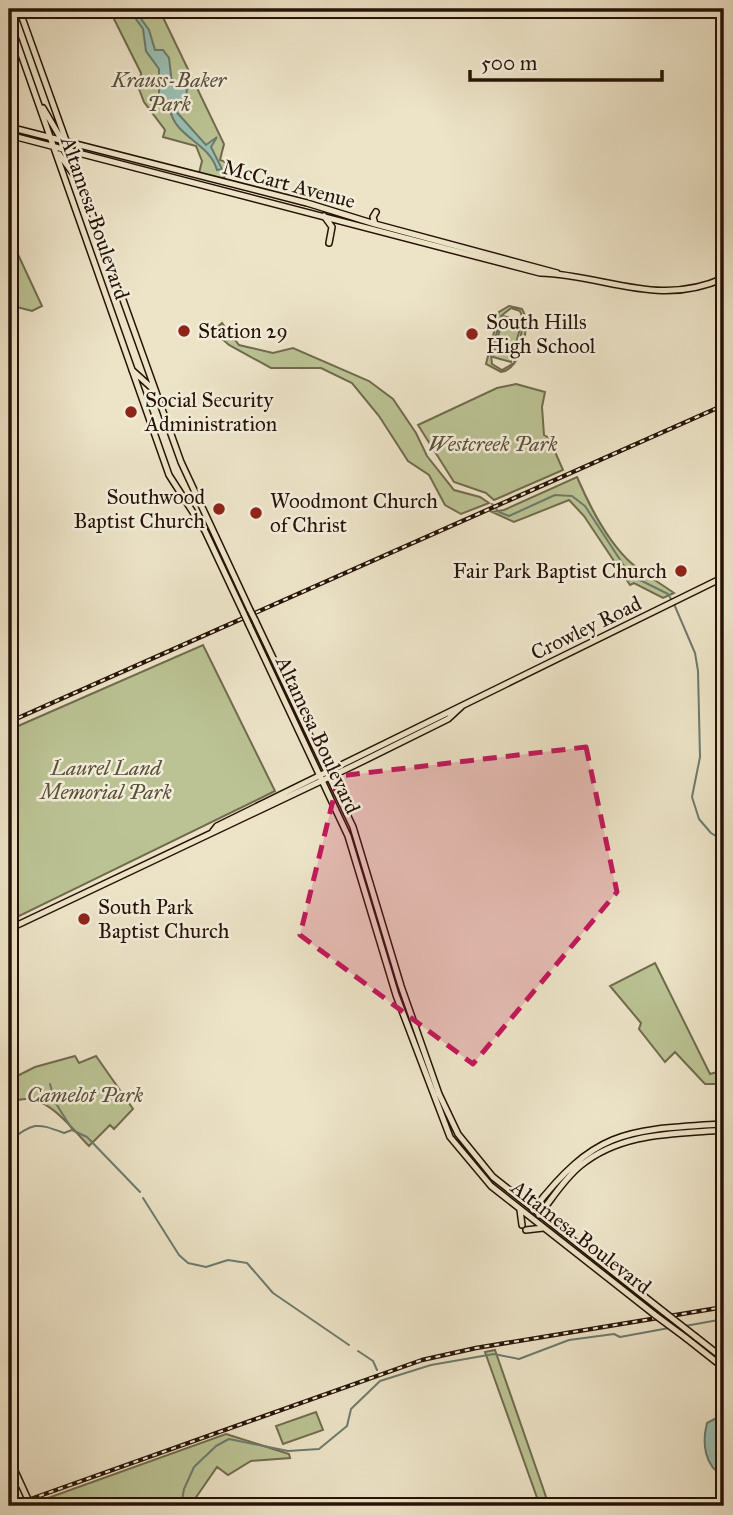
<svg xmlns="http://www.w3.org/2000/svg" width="733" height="1515" font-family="'IM FELL Great Primer',serif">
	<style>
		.green { fill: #bbc394; stroke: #706b4d; stroke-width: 2; fill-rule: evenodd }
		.water { fill: #9abfb1; stroke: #6c7a6d; stroke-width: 2 }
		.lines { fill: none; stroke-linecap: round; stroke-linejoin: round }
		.stream { stroke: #6c7a6d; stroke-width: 2 }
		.major-casing { stroke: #261306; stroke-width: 8 }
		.major { stroke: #ede4c8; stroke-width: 5 }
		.rail-casing { stroke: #261306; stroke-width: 4.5 }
		.rail { stroke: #f3eddb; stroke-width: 2; stroke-dasharray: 5; stroke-linecap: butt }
		.major-bridge-casing { stroke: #261306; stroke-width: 8; stroke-linecap: butt }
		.major-bridge { stroke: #ede4c8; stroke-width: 5 }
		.marked { fill: #c2185b; fill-opacity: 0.2; stroke: #c2185b; stroke-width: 5; stroke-dasharray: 14 9; stroke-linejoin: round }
		.poi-dot { fill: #8f2418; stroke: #f3eddb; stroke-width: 2.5 }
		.labels { text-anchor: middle; stroke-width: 5; stroke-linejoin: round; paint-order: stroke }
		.park-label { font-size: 21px; font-style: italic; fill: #5a5138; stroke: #f3eddb }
		.street-label { font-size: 21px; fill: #261306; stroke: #f3eddb }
		.poi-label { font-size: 21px; fill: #261306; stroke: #f3eddb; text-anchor: start }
	</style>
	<rect width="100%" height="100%" fill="#ede4c8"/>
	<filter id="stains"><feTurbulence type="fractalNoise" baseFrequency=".00286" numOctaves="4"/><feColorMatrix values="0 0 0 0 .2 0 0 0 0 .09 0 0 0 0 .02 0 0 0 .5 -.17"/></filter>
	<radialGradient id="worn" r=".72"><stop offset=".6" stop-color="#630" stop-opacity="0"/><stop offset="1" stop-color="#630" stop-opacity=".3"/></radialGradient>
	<path class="green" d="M109,9H159L224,144L220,160L228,163L224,179L199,173L202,161L196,146L163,137L165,130L144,102L139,89L141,73Z
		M9,235L42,306L32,311L9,305Z
		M509,306L522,309C532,324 521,370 501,372L486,364L499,312ZM511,308L520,311L524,322L514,363L502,370L492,364L491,355L501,316Z
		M503,316L522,321L511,362L493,357Z
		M222,323L239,345L273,353L293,348L369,381L393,399L416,433L427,456L454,490L480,497L489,503L461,514L445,505L429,475L408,461L379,416L352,383L321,368H271L229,345L213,331Z
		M516,384L545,392L542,407L544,435L549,438L563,470L494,500L486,493L454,482L418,425L497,388Z
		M577,477C590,507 606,539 629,561C642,573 660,583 674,593L663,598L634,583L630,585L584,516L569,500L514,522L492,512L504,510Z
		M203,645L275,791L9,921V730Z
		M655,963L710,1074L724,1070V1095L719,1084H705L675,1052L665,1062L639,1029L641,1023L610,986Z
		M75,1056L79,1063L96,1056L133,1109L114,1129L110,1125L89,1146C71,1128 45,1090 15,1101L9,1080L35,1067Z
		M495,1350L543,1488L549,1506H540L485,1352Z
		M316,1412L323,1430L283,1444L276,1426Z
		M226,1434L289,1454L290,1458L251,1461L228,1475L217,1467L190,1506H36L34,1503Z"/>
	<path class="water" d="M139,16L149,30L155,50H163L169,58L172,84L187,89L186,98L165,104L159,101V69L146,51L143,29L136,19Z
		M173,108L206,145L217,137L211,147L222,169L217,170C209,142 176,138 170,110Z
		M724,1414V1476C704,1467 702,1442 707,1423Z"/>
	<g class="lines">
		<path class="stream" d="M492,504L499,512L509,516L555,495L572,496L585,506L630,575L668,594L671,599
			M674,604L695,653L698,671L700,757L692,797L699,819L711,833L724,841
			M50,1084L55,1102L72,1129
			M9,1141C34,1123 35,1122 64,1133L72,1130L87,1137L140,1192
			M143,1198L179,1255L188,1263L206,1267L228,1260L247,1263L273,1293L349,1345
			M685,1326L724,1319
			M358,1351L373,1361L377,1370
			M181,1506L184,1489L194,1467L216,1446L229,1439L288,1451L319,1449L347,1426L351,1409L380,1381L431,1365L494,1354L519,1359L569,1340L614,1334L620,1337L669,1328"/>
		<defs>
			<path id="major" d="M19,9L181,462L250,610
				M9,20L169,475L205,531L244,614
				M43,108L63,142
				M9,127L307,203L375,224L557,273
				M9,135L540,273C606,275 658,308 724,278
				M59,154L78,180
				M324,216L332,227L329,243
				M375,224L373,217L376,212
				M132,370L153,389
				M255,620L353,827L401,986L439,1094L458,1134L493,1177L664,1312
				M249,625L348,836L396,995L450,1137L491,1186L655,1315
				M213,831L217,826L724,577
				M9,929L355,765L448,719L462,706
				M520,1210L522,1225
				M533,1210C596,1129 626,1130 724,1124
				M539,1215C552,1199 564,1179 580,1166C621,1132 674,1134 724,1130
				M526,1230L543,1228
				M696,1337L724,1359
				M686,1338L724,1368
				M9,1458L31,1506"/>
		</defs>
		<use href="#major" class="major-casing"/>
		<use href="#major" class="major"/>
		<defs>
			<path id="rail" d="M9,722L724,405
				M11,1506L422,1360L476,1348L724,1307"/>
		</defs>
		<use href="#rail" class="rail-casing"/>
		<use href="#rail" class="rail"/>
		<defs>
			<path id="major-bridge" d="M250,610L255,620
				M244,614L249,625
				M664,1312L696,1337
				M655,1315L686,1338"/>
		</defs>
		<use href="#major-bridge" class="major-bridge-casing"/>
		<use href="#major-bridge" class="major-bridge"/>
	</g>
	<path class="marked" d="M586,747L617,892L473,1064L300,935L339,776Z"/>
	<g class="poi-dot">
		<circle cx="184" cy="331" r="7"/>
		<circle cx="472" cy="334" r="7"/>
		<circle cx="131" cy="412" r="7"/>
		<circle cx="219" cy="509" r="7"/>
		<circle cx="256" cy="513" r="7"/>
		<circle cx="681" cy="571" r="7"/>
		<circle cx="84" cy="919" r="7"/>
	</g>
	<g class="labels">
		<g class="park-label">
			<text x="169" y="87">Krauss-Baker<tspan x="169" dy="24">Park</tspan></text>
			<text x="493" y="451">Westcreek Park</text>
			<text x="106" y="775">Laurel Land<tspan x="106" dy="24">Memorial Park</tspan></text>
			<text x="85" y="1102">Camelot Park</text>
		</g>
		<g class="street-label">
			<text transform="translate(289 184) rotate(15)" y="7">McCart Avenue</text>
			<text transform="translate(95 218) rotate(71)" y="7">Altamesa Boulevard</text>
			<text transform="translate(586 628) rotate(-26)" y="7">Crowley Road</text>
			<text transform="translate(318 735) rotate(65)" y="7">Altamesa Boulevard</text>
			<text transform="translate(581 1237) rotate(38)" y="7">Altamesa Boulevard</text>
		</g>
		<g class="poi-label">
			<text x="486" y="329">South Hills<tspan x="486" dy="24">High School</tspan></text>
			<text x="198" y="338">Station 29</text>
			<text x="145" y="407">Social Security<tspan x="145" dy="24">Administration</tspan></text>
			<text x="205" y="504" text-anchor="end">Southwood<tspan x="205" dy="24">Baptist Church</tspan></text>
			<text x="270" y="508">Woodmont Church<tspan x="270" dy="24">of Christ</tspan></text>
			<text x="667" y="578" text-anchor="end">Fair Park Baptist Church</text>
			<text x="98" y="914">South Park<tspan x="98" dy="24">Baptist Church</tspan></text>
		</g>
	</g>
	<rect width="733" height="1515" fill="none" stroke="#ede4c8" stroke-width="35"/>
	<rect x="10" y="10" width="712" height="1494" fill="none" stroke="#261306" stroke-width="3.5"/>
	<rect x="18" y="18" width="698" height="1480" fill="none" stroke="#261306" stroke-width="2"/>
	<path d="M470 70v10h192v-10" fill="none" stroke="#261306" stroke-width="3.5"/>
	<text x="481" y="70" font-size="21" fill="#261306" stroke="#f3eddb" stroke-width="5" paint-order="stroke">500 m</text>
	<rect width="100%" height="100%" filter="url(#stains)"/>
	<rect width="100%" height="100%" fill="url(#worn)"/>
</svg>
